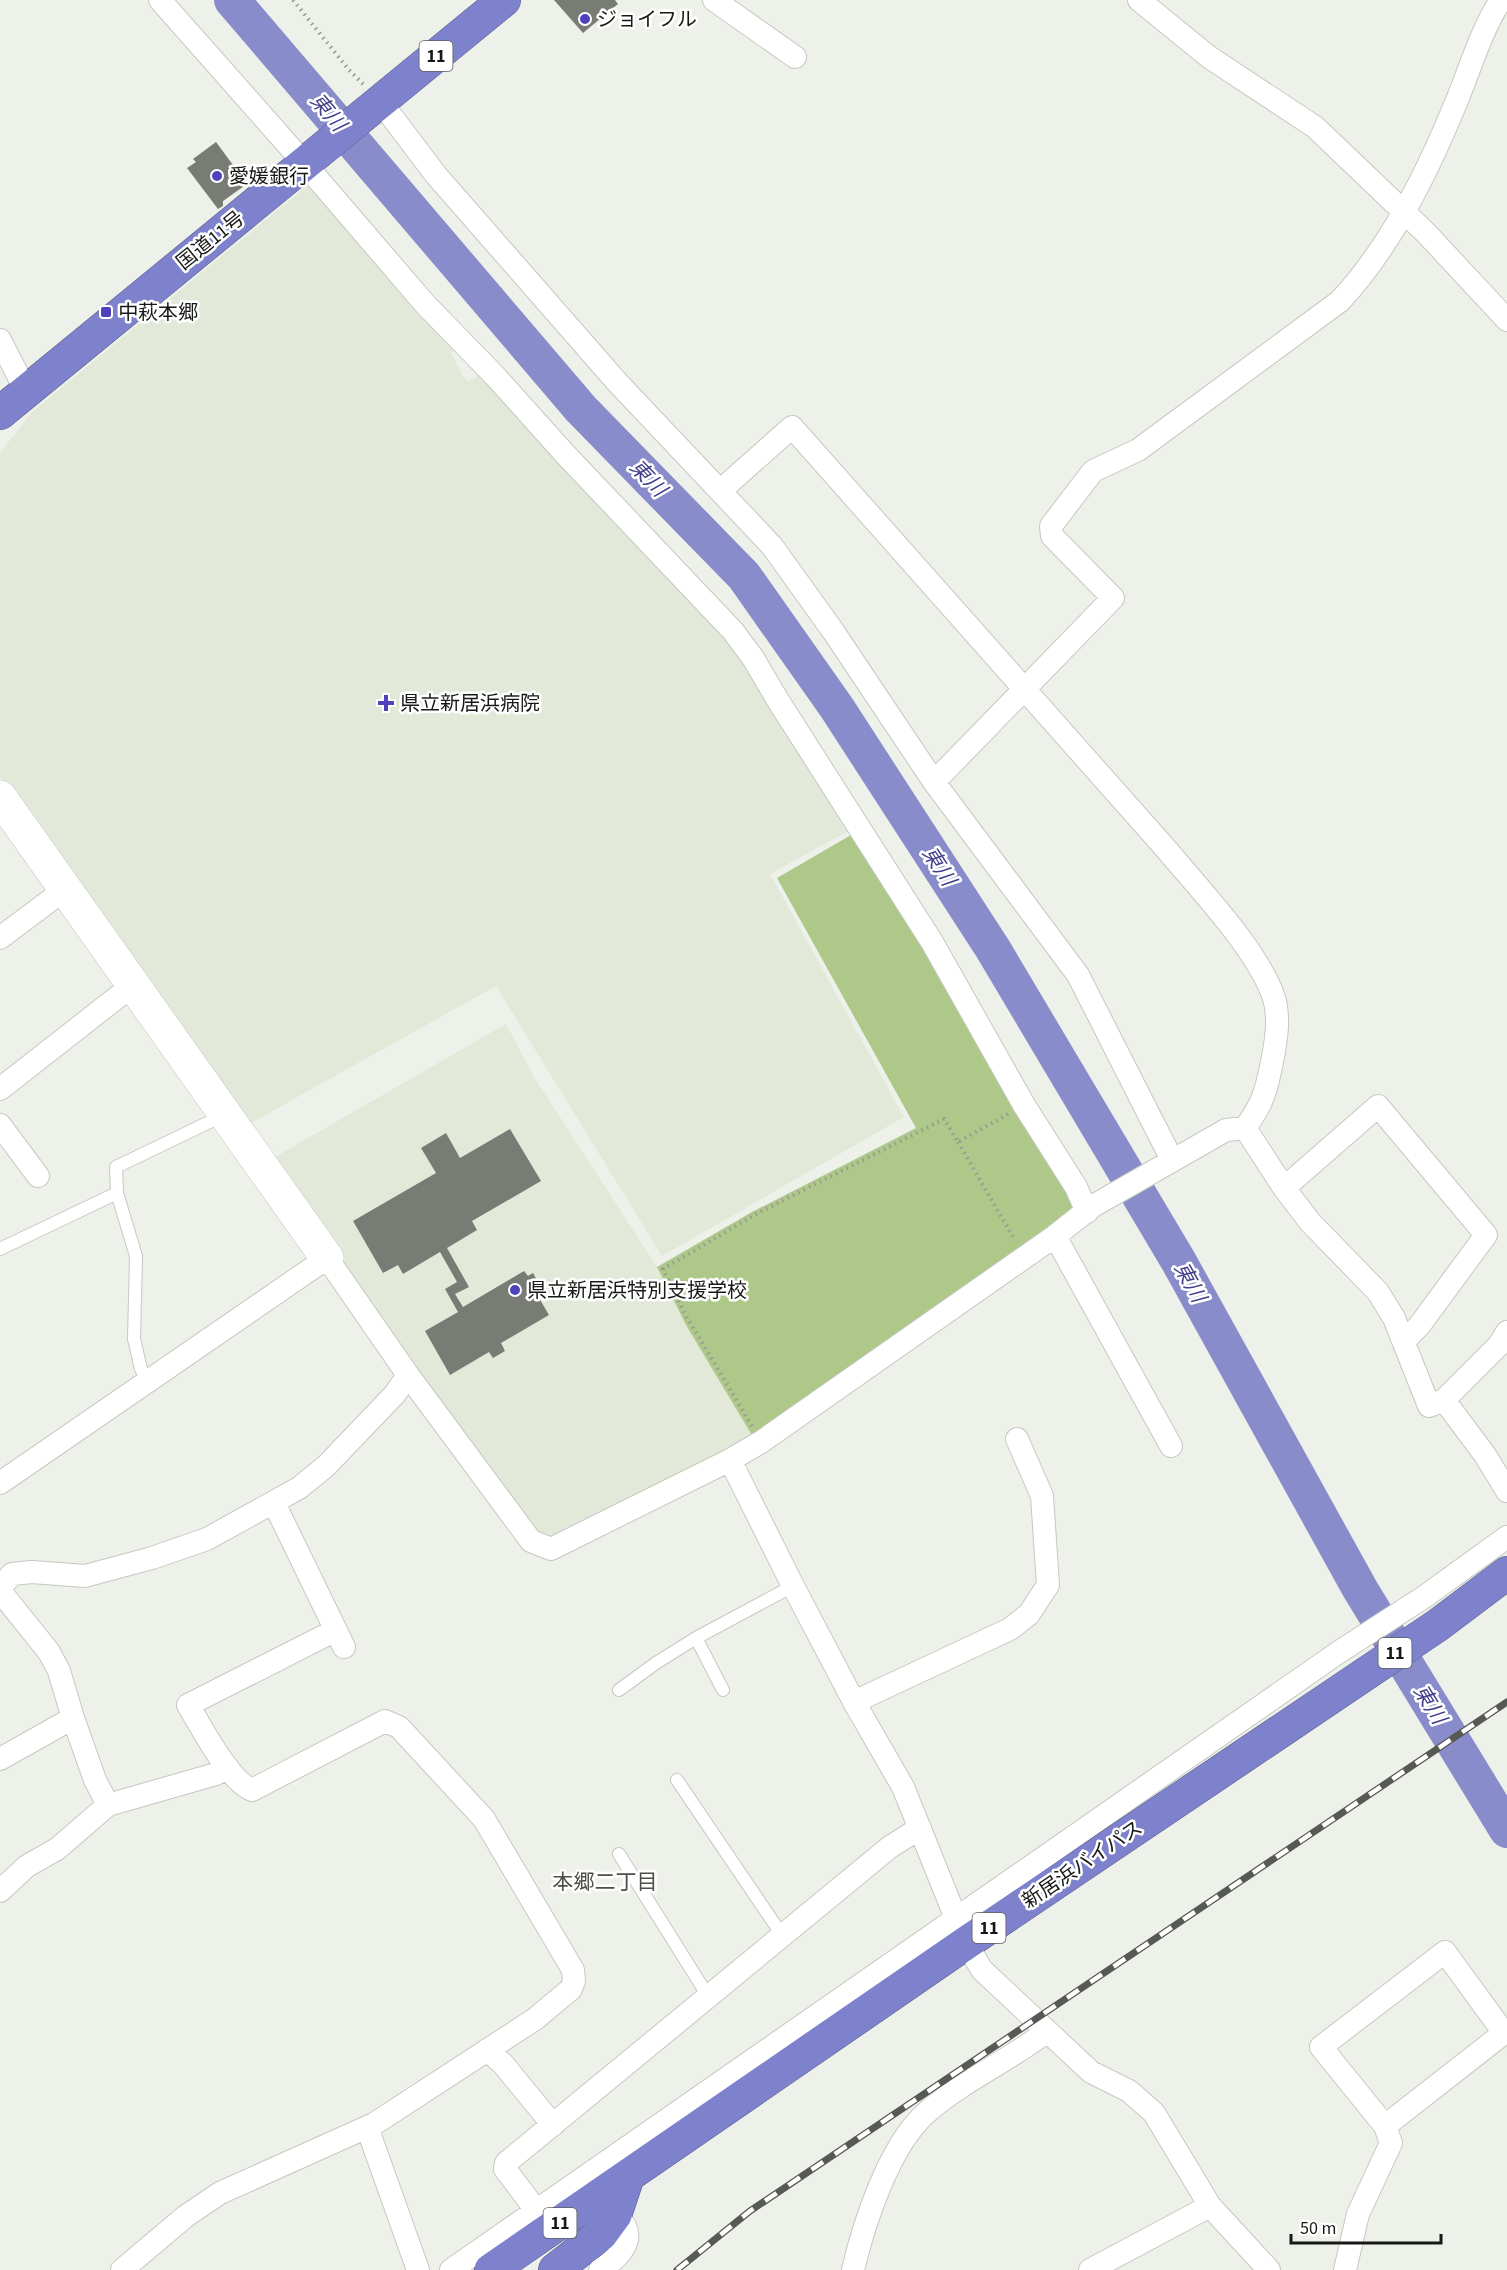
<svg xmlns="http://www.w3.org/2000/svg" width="1507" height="2270" font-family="'Source Sans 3','Noto Sans JP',sans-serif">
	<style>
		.built { fill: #e2e9d9 }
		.green { fill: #aec889 }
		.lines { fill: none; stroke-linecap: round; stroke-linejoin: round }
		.river { stroke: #898cca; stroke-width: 36 }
		.building { fill: #797c75 }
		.lane-casing { stroke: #c5c9c1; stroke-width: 14 }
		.street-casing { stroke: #c5c9c1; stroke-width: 24 }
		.secondary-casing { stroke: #c5c9c1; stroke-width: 34 }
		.highway-casing { stroke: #5a5d8c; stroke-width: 34 }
		.path { stroke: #969993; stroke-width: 4; stroke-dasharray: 1.5 4.5; stroke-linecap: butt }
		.lane { stroke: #fff; stroke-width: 12 }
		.street { stroke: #fff; stroke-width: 22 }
		.secondary { stroke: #fff; stroke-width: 33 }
		.highway { stroke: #7e81cb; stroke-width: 33 }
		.rail-casing { stroke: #575955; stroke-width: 7 }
		.rail { stroke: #fff; stroke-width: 4.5; stroke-dasharray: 14; stroke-linecap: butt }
		.poi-dot { fill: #4e42ba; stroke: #fff; stroke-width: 2 }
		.labels { text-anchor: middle; stroke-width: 5; stroke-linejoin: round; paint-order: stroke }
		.shield { fill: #fff; stroke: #5d5e5c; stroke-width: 1.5 }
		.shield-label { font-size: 18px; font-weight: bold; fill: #171916 }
		.poi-label { font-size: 20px; fill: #171916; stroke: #fff; text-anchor: start }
		.street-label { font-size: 20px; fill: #171916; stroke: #fff }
		.water-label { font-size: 21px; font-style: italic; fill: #43408b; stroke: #fff }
		.neighbourhood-label { font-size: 21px; fill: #4d5049; stroke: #fff }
	</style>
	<rect width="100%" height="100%" fill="#edf1e9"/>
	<path class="built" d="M307,186L321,196L453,349L451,353L463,376L468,381L482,374L738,651L850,830L770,874L904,1117L662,1256L496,986L249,1124L0,777V453L32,412Z
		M506,1024L534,1077L657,1267L686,1325L753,1437L557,1537L531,1530L377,1314L275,1157Z"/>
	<path class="green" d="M851,835L924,950L1076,1206L1074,1213L753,1437L686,1325L657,1267L752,1212L916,1128L777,878Z"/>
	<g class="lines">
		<path class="river" d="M232,0L581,409L744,576L837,708L993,949L1179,1262L1360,1589L1507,1830"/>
	</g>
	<path class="building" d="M554,0H615L618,4L583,33Z
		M216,142L247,184L223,201V206L218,209L187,168L196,162L193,159Z
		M510,1129L541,1181L472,1221L477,1230L447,1248L469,1287L455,1294L463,1307L524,1271L528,1276L533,1273L541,1288L535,1291L549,1315L501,1343L505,1351L493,1358L489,1352L450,1375L425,1331L458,1312L445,1289L457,1282L440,1252L403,1274L398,1265L383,1273L353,1221L436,1173L421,1148L446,1133L460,1158Z"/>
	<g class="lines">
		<defs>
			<path id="lane" d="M117,1193L136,1256L134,1339L141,1369L148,1382
				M0,1249L117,1193L116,1167L224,1115
				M619,1690L656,1663L696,1638
				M723,1690L696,1638L793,1586
				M677,1780L782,1935
				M619,1854L708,1996"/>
			<path id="street" d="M160,0L304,163L425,304L496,377L565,454L733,631L753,658L779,702L932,942L1024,1105L1076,1187L1087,1212
				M714,0L795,57
				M1139,0L1209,57L1315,127L1426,233L1507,320
				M380,101L436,175L617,382L772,546L833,631L934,782L1078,975L1172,1160
				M0,340L26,391
				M720,491L792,427L1167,850C1200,890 1258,950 1274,998C1280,1018 1276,1042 1272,1062C1266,1092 1263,1103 1245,1128
				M934,782L1113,598L1052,536L1051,526L1093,471L1138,450L1340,301C1391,246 1427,173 1455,105C1470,70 1480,32 1501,0
				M0,938L64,890
				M0,1089L133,985
				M0,1125L38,1176
				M1284,1188L1378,1106L1486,1235L1419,1326L1404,1341
				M1055,1236L1171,1446
				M1444,1400L1485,1455L1507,1491
				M730,1460L793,1586L854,1702L903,1787L966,1943L982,1970L1091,2072L1129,2091L1154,2113L1210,2206L1269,2270
				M0,1483L327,1258L408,1375L531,1541L551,1549L730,1460L761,1442L1055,1236L1093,1206L1226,1130L1245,1128L1284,1188L1310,1222L1378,1292L1394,1318L1429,1406L1444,1400L1499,1345L1507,1332
				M274,1503L344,1647
				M0,1588L12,1574L32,1572L85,1576L152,1558L207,1539L299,1488L326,1466L395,1394L408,1375
				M0,1591L49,1652L59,1671L73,1718
				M854,1702L1010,1629L1029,1614L1048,1585L1042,1496L1017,1439
				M0,1759L73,1718L95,1780L108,1805
				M0,1891L27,1866L57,1849L108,1805L216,1774L228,1768
				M487,2050L503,2064L553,2125
				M367,2127L418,2270
				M536,2210L505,2169L506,2163L890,1847L920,1828
				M122,2270L186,2216L220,2193L374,2124L535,2019L571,1989L574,1981L573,1970L484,1819L399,1727L385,1721L252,1790C229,1781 202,1728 188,1705L336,1630
				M451,2270L1339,1652L1424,1597L1507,1537
				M600,2270C614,2261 634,2244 625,2226C623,2222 618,2218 615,2215
				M853,2270C864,2223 889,2146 926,2113C962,2081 1009,2061 1047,2031
				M1090,2270L1210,2206
				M1345,2270L1358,2214L1391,2143L1385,2126L1321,2047L1445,1952L1504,2033L1385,2126"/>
			<path id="secondary" d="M0,797L327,1258"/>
			<path id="highway" d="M0,413L504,0
				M491,2270L966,1943L1438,1625L1507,1573
				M555,2270L601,2234L615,2215L628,2176"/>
		</defs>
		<use href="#lane" class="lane-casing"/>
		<use href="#street" class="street-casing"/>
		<use href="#secondary" class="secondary-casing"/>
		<use href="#highway" class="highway-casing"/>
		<path class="path" d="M293,0L349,70L364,85
			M958,1142L1013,1237L1011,1241
			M752,1426L686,1316L663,1269L756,1214L944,1119L958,1142L1008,1114"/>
		<use href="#lane" class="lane"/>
		<use href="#street" class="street"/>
		<use href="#secondary" class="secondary"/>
		<use href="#highway" class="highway"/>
		<defs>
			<path id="rail" d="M677,2270L750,2211L1507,1702"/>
		</defs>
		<use href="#rail" class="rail-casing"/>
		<use href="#rail" class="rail"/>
	</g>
	<g class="poi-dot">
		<circle cx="585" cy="19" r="6"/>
		<circle cx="217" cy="176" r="6"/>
		<rect x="100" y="306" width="12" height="12" rx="3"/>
		<path d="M383 694h6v6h6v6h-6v6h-6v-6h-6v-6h6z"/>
		<circle cx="515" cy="1290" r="6"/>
	</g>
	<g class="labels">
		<g class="shield">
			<rect x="419.5" y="41" width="33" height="30" rx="4.5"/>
			<rect x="1378.5" y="1638" width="33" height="30" rx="4.5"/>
			<rect x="972.5" y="1913" width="33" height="30" rx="4.5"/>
			<rect x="543.5" y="2208" width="33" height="30" rx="4.5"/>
		</g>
		<g class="shield-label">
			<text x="436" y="62">11</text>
			<text x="1395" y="1659">11</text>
			<text x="989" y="1934">11</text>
			<text x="560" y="2229">11</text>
		</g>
		<g class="poi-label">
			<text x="597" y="26">ジョイフル</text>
			<text x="229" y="183">愛媛銀行</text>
			<text x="118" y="319">中萩本郷</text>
			<text x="400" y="710">県立新居浜病院</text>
			<text x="527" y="1297">県立新居浜特別支援学校</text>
		</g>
		<g class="street-label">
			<text transform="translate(210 240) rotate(-39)" y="7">国道11号</text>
			<text transform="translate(1082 1864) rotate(-34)" y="7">新居浜バイパス</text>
		</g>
		<g class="water-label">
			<text transform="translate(328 112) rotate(50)" y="7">東川</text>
			<text transform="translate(648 478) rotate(46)" y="7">東川</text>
			<text transform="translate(939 866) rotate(57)" y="7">東川</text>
			<text transform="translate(1190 1282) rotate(61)" y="7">東川</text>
			<text transform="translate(1430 1704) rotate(58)" y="7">東川</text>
		</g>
		<g class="neighbourhood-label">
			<text x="605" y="1889">本郷二丁目</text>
		</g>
	</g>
	<path d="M1291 2234v9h150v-9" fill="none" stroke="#171916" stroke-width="3"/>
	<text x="1300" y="2234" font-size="18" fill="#171916" stroke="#ffffff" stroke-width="4.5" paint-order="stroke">50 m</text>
</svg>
